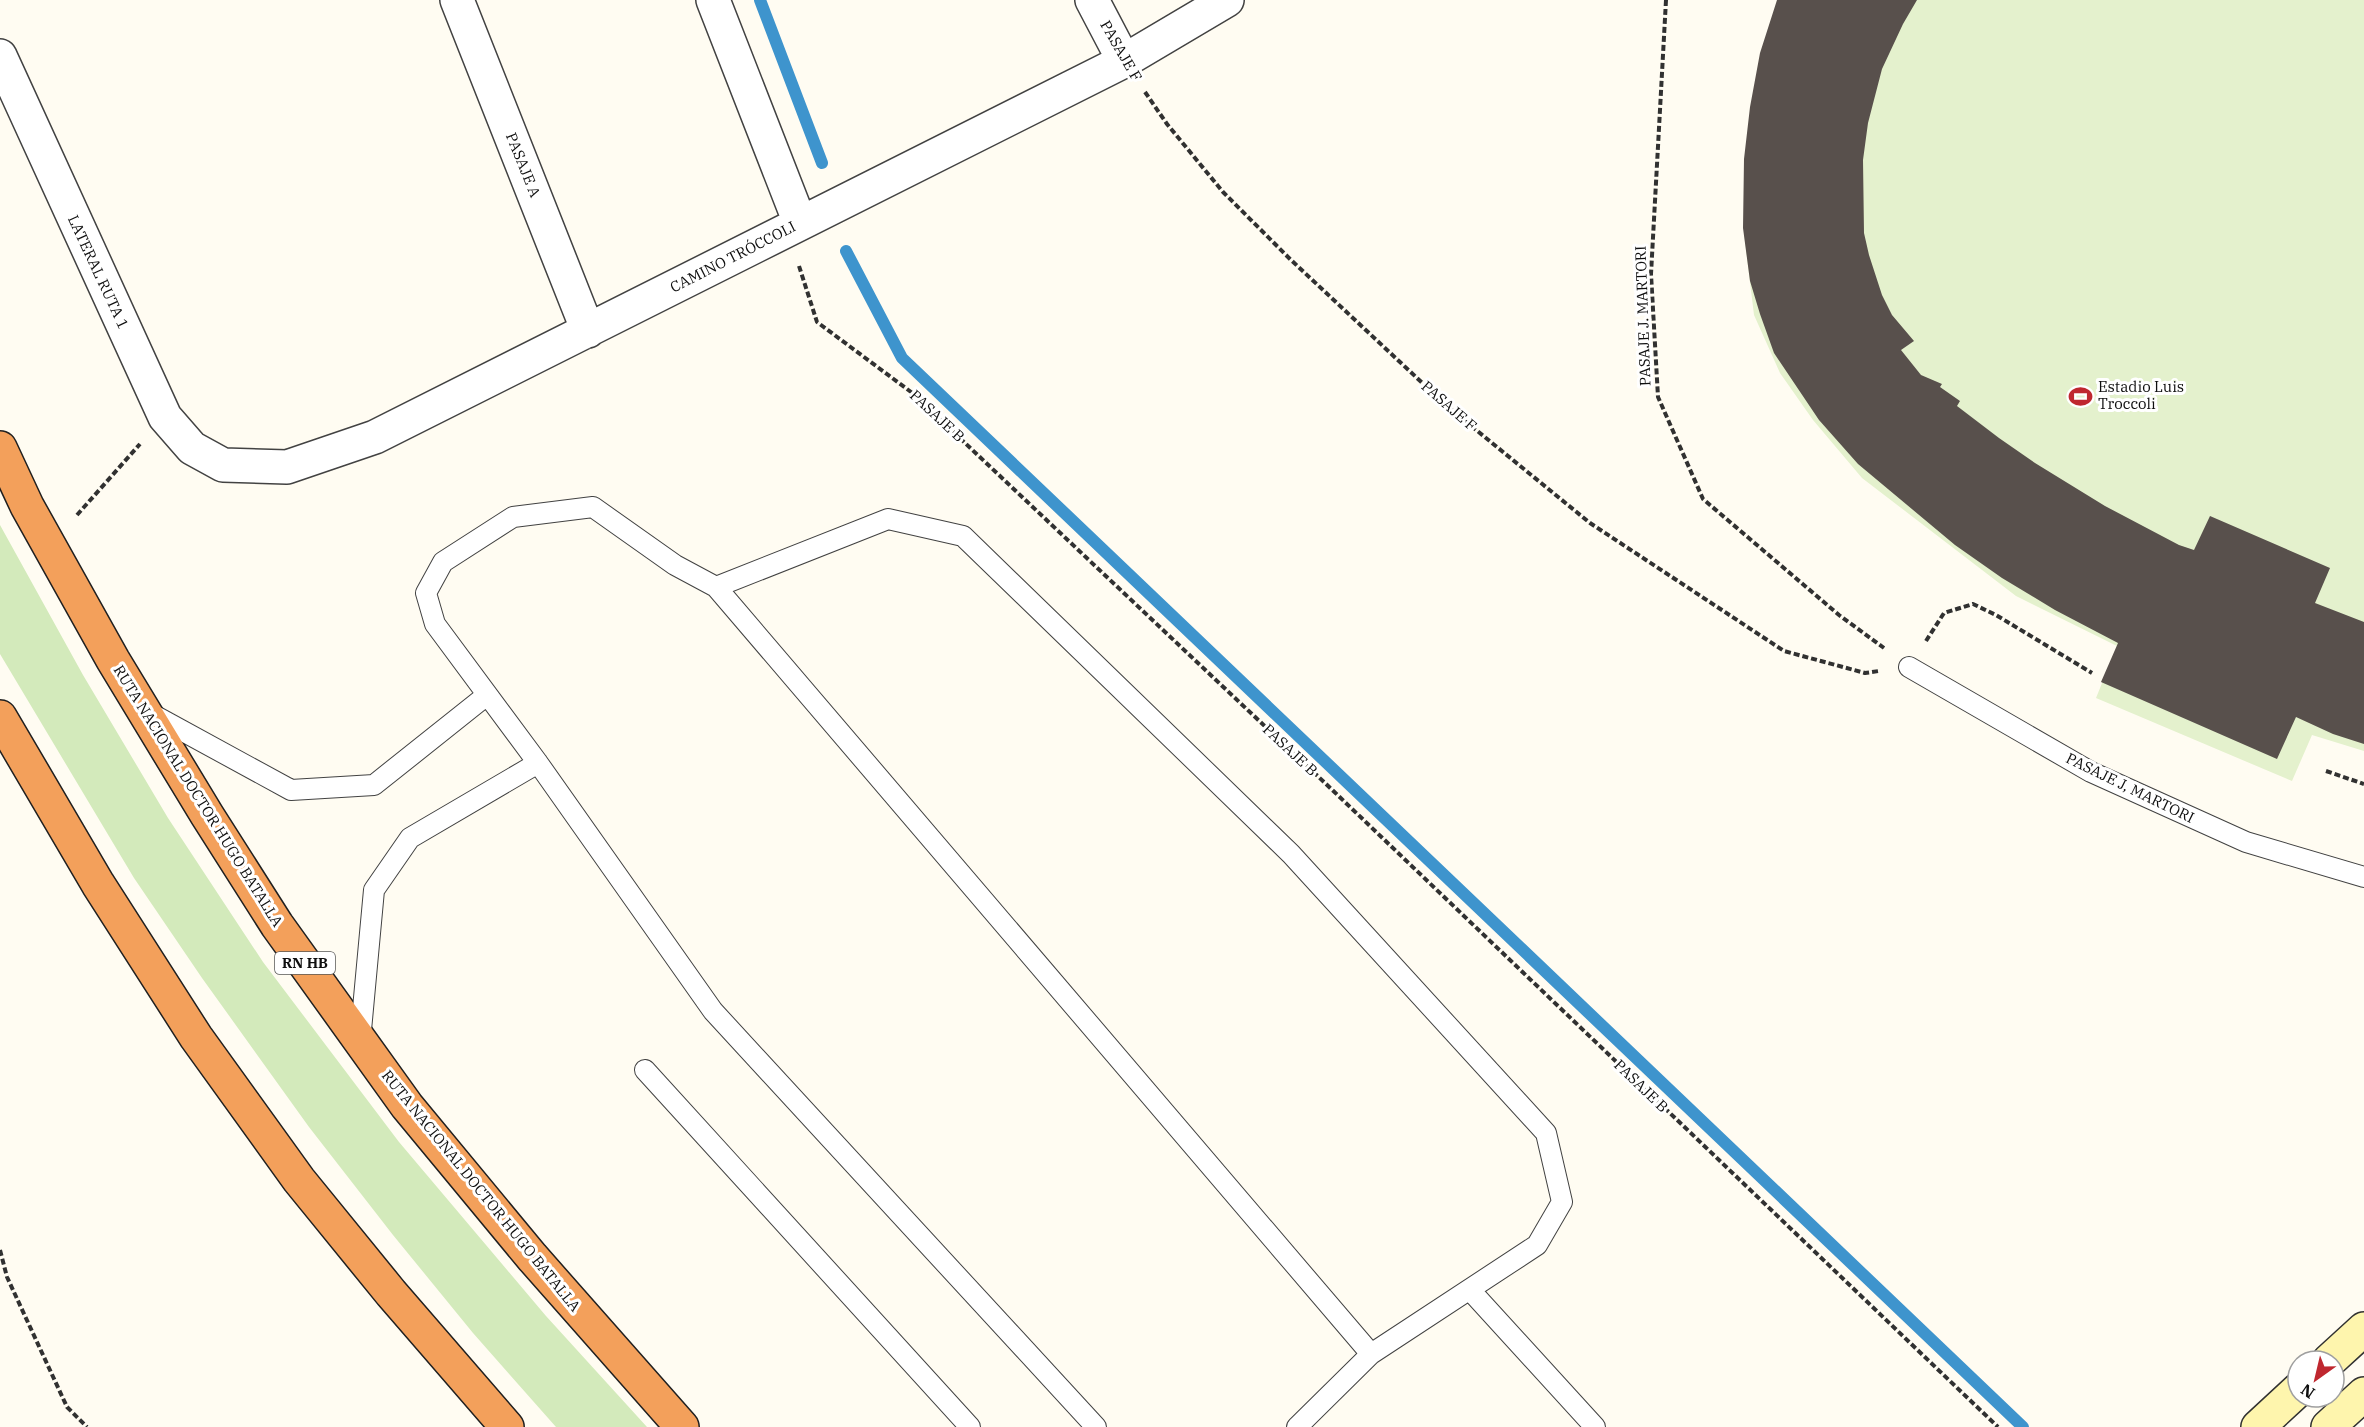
<svg xmlns="http://www.w3.org/2000/svg" width="2364" height="1427" font-family="'IBM Plex Serif',serif">
	<style>
		.green { fill: #d3eabb }
		.pitch { fill: #e4f1cd }
		.lines { fill: none; stroke-linecap: round; stroke-linejoin: round }
		.stream { stroke: #3e94cd; stroke-width: 12 }
		.building { fill: #58504c }
		.lane-casing { stroke: #424242; stroke-width: 22 }
		.street-casing { stroke: #424242; stroke-width: 36 }
		.secondary-casing { stroke: #313131; stroke-width: 36 }
		.highway-casing { stroke: #202020; stroke-width: 36 }
		.path { stroke: #313131; stroke-width: 4; stroke-dasharray: 6 3; stroke-linecap: butt }
		.lane { stroke: #fff; stroke-width: 20 }
		.street { stroke: #fff; stroke-width: 33 }
		.secondary { stroke: #fef5ad; stroke-width: 33 }
		.highway { stroke: #f3a05b; stroke-width: 33 }
		.labels { text-anchor: middle; stroke-width: 6; stroke-linejoin: round; paint-order: stroke }
		.shield { fill: #fff; stroke: #575757; stroke-width: 1.5 }
		.shield-label { font-size: 14px; font-weight: bold; fill: #0f0f0f }
		.street-label { font-size: 15px; fill: #0f0f0f; stroke: #fff }
		.poi-label { font-size: 15px; fill: #0f0f0f; stroke: #fff; text-anchor: start }
	</style>
	<rect width="100%" height="100%" fill="#fffcf2"/>
	<path class="green" d="M0,525L83,675L168,818L263,962L399,1142L546,1316L647,1427H556L473,1333L393,1235L309,1127L202,978L134,878L0,654Z"/>
	<path class="pitch" d="M1782,0H2364V751L2312,735L2292,781L2096,698L2117,646L2016,596L1862,478L1813,420L1780,373L1754,315L1744,233L1747,166Z"/>
	<g class="lines">
		<path class="stream" d="M760,0L822,163
			M846,251L902,358L2023,1427"/>
	</g>
	<path class="building" d="M1777,0H1917L1903,24L1882,69L1868,123L1863,160L1864,233L1869,255L1882,295L1892,315L1914,341L1901,350L1921,375L1942,384L1940,387L1960,401L1957,406L1999,438L2035,463L2105,506L2179,545L2194,550L2210,516L2330,568L2315,603L2364,622V744L2333,734L2296,717L2277,759L2101,682L2118,643L2055,610L2002,578L1955,545L1858,464L1819,420L1774,353L1760,314L1750,281L1743,228L1744,159L1750,107L1760,53Z"/>
	<g class="lines">
		<defs>
			<path id="lane" d="M716,587L1371,1354
				M1909,667L2091,772L2246,842L2364,877
				M148,712L291,790L374,785L487,695
				M360,1041L374,890L410,838L538,763
				M645,1070L970,1427
				M1470,1290L1595,1427
				M1096,1427L713,1011L538,763L435,624L426,593L443,562L513,517L593,507L675,565L716,587L888,519L963,536L1291,854L1546,1133L1562,1202L1537,1245L1371,1354L1297,1427"/>
			<path id="street" d="M457,0L588,331
				M713,0L800,223
				M1092,0L1124,61
				M0,56L165,417L192,448L223,465L287,467L375,437L1124,61L1227,0"/>
			<path id="secondary" d="M2329,1361L2364,1329
				M2258,1427L2298,1390
				M2328,1427L2364,1394"/>
			<path id="highway" d="M0,448L27,506L113,660L207,815L277,925L407,1106L532,1257L682,1427
				M0,717L98,884L196,1037L299,1180L391,1293L507,1427"/>
		</defs>
		<use href="#lane" class="lane-casing"/>
		<use href="#street" class="street-casing"/>
		<use href="#secondary" class="secondary-casing"/>
		<use href="#highway" class="highway-casing"/>
		<path class="path" d="M1666,0L1651,274L1658,397L1703,499L1839,615L1884,648
			M1145,92L1167,124L1223,192L1291,260L1448,407L1590,523L1784,651L1865,673L1879,671
			M799,266L817,322L911,392L1325,783L1998,1427
			M77,515L140,444
			M1926,641L1944,613L1973,604L1996,615L2092,673
			M2326,771L2364,784
			M0,1250L7,1277L67,1407L87,1427"/>
		<use href="#lane" class="lane"/>
		<use href="#street" class="street"/>
		<use href="#secondary" class="secondary"/>
		<use href="#highway" class="highway"/>
	</g>
	<defs>
		<symbol id="stadium-bare" viewBox="-9 -9 18 18"><path d="M0-5a6.5 5 0 1 0 0 10a6.5 5 0 1 0 0-10ZM-3.5-1.8h7v3.6h-7Z" fill="#bf272f" stroke="#fff" stroke-width="2.5" paint-order="stroke"/></symbol>
	</defs>
	<g fill-rule="evenodd">
		<use href="#stadium-bare" x="2064" y="380" width="33" height="33"/>
	</g>
	<g class="labels">
		<rect class="shield" x="275" y="952" width="60" height="22" rx="4.5"/>
		<g class="shield-label">
			<text x="305" y="968">RN HB</text>
		</g>
		<g class="street-label">
			<text transform="translate(1121 51) rotate(60)" y="5">PASAJE F</text>
			<text transform="translate(523 165) rotate(68)" y="5">PASAJE A</text>
			<text transform="translate(733 257) rotate(-27)" y="5">CAMINO TRÓCCOLI</text>
			<text transform="translate(98 272) rotate(65)" y="5">LATERAL RUTA 1</text>
			<text transform="translate(1643 316) rotate(-92)" y="5">PASAJE J. MARTORI</text>
			<text transform="translate(1449 406) rotate(41)" y="5">PASAJE F</text>
			<text transform="translate(937 416) rotate(43)" y="5">PASAJE B</text>
			<text transform="translate(1290 750) rotate(43)" y="5">PASAJE B</text>
			<text transform="translate(2130 788) rotate(26)" y="5">PASAJE J, MARTORI</text>
			<text transform="translate(198 796) rotate(58)" y="5">RUTA NACIONAL DOCTOR HUGO BATALLA</text>
			<text transform="translate(1641 1086) rotate(44)" y="5">PASAJE B</text>
			<text transform="translate(481 1191) rotate(51)" y="5">RUTA NACIONAL DOCTOR HUGO BATALLA</text>
		</g>
		<g class="poi-label">
			<text x="2098" y="392">Estadio Luis<tspan x="2098" dy="17">Troccoli</tspan></text>
		</g>
	</g>
	<g transform="translate(2316 1379) rotate(214)"><circle r="28" fill="#ffffff" stroke="#9f9f9f" stroke-width="1.5"/>
	<path d="M0-4.5L10 22L0 15L-10 22Z" fill="#bf272f"/>
	<text y="-9" font-size="16" font-weight="bold" text-anchor="middle" fill="#0f0f0f">N</text>
	</g>
</svg>
